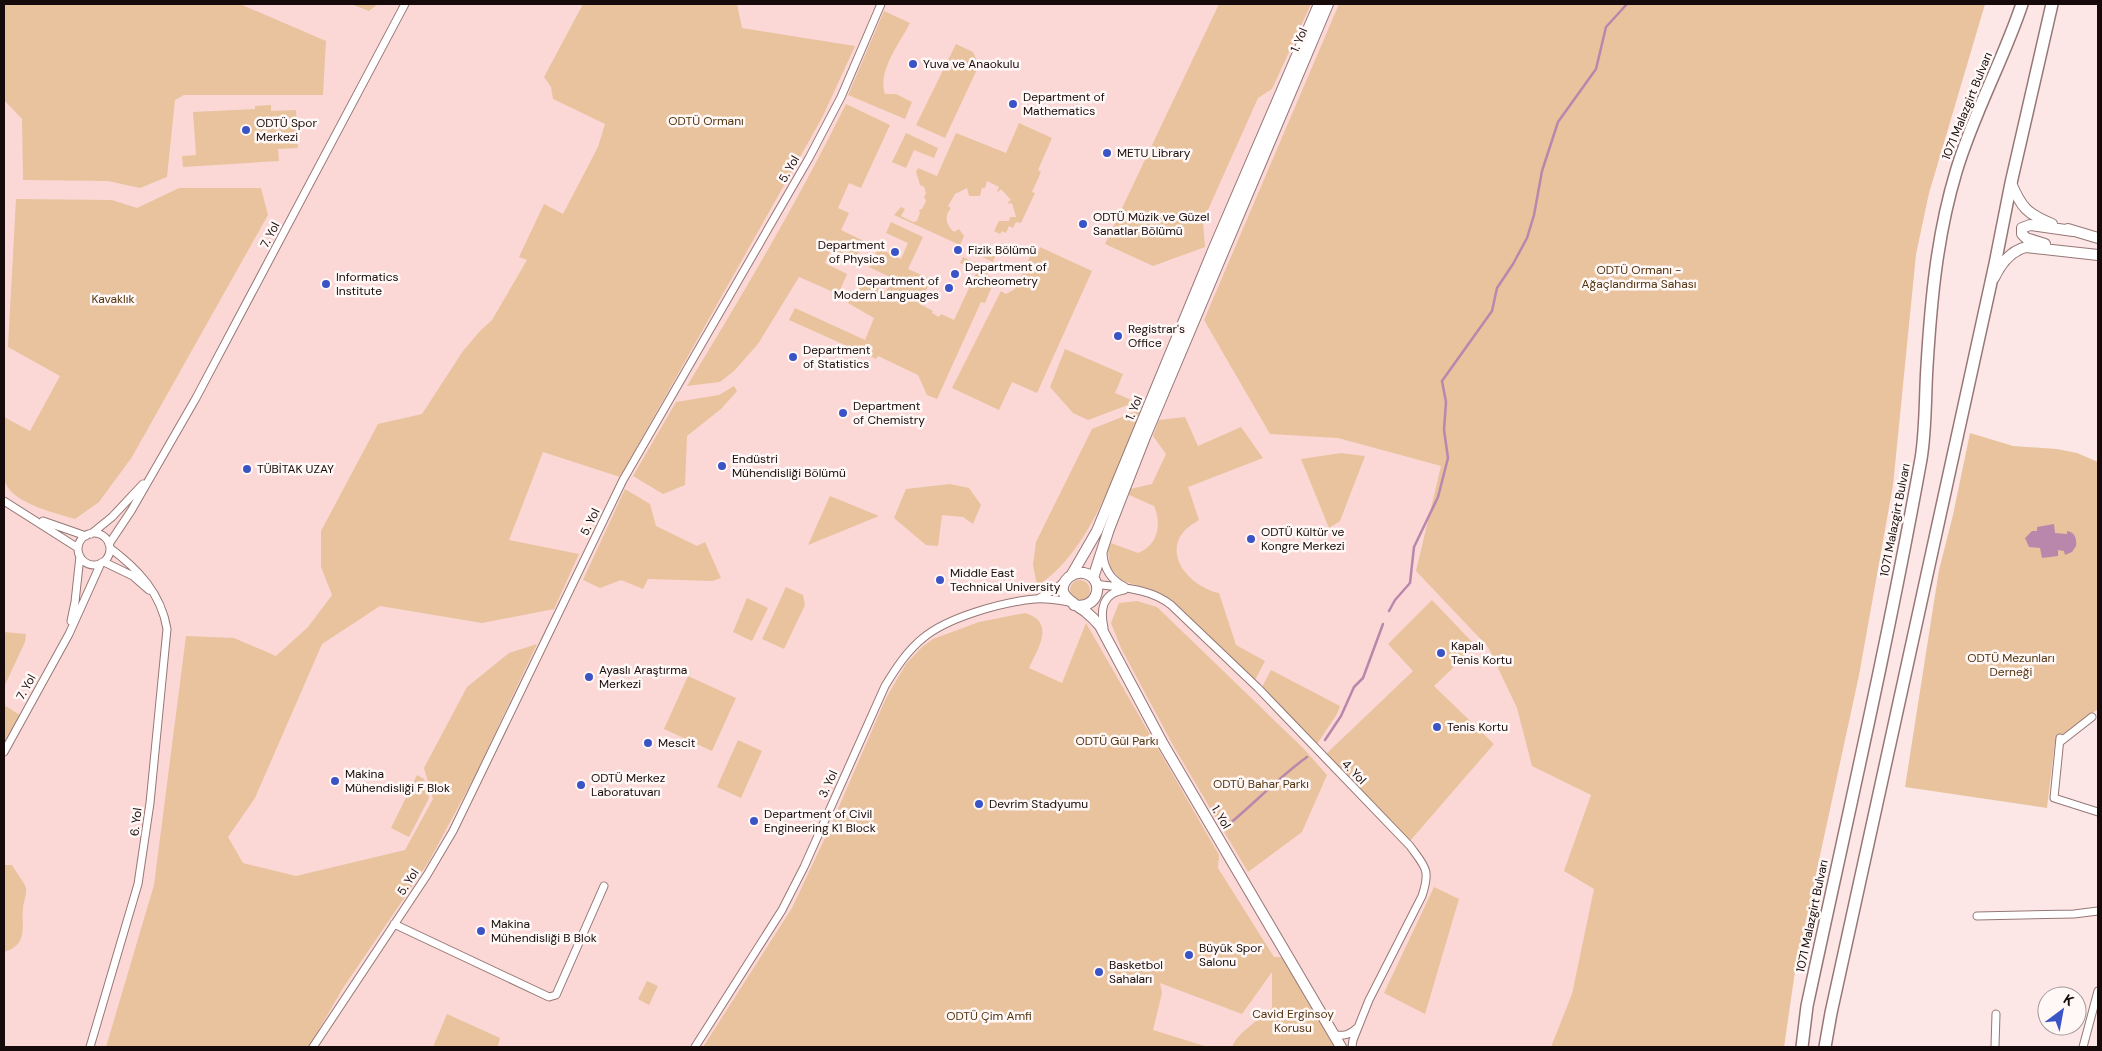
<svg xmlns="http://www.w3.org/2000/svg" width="2102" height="1051" font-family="'DM Sans',sans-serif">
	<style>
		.built { fill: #fbd8d6 }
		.green { fill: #e8c39e }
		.water { fill: #ba87ac }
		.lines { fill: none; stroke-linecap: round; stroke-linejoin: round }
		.stream { stroke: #ba87ac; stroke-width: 2.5 }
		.street-casing { stroke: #967776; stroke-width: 9 }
		.secondary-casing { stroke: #967776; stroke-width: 12 }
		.primary-casing { stroke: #967776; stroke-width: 14 }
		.street { stroke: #fff; stroke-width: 7 }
		.secondary { stroke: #fff; stroke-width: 10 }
		.primary { stroke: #fff; stroke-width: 11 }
		.poi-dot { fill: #3a53c5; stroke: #fff8f7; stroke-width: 2 }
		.labels { text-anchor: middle; stroke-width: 5; stroke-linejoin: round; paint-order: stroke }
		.street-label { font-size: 12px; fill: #160b0a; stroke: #fff8f7 }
		.poi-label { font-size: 12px; fill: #160b0a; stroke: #fff8f7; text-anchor: start }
		.park-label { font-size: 12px; fill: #523410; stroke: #fff8f7 }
	</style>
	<rect width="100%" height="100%" fill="#fce7e6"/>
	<path class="built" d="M4,4H1985L1929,193L1916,254L1893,485L1859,675L1795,971L1784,1047H4Z"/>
	<path class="green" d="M4,4H240L326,41L323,95H184L175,100L167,177L140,188L108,181L23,180L22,119L4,100Z
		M351,4H378L369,11Z
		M583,4H737L742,28L855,46L823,116L620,477L543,452L509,540L579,554L554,609L482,623L380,606L322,644L255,798L228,837L243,863L296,876L405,850L433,799L424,768L467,687L509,653L537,644L476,774L428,863L343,988L309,1047H106L154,885L186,636L234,638L276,656L308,627L332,595L321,567V531L378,424L422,414L463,351L480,331L492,320L527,260L519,257L544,204L563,214L598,147L605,124L553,99L551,87L544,77Z
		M1219,4H1311L1272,89L1258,98L1203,221L1205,247L1153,266L1105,244Z
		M1339,4H1985L1929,193L1916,254L1893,485L1859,675L1795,971L1784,1047H1551L1572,994L1594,889L1564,871L1591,795L1532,766L1517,708L1488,647L1416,571L1441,466L1338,438L1270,434L1204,320Z
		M884,11L910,23C900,43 877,71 885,94H896L912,102L905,119L848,95Z
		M956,44L973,52L979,65L945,138L916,125Z
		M846,104L890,125L861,188L849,183L838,208L849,213L841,230L864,241L855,260L831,249L825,263L847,274L841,288L842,291H838V294L799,277L758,344L734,371L720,382L687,386C743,294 798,201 846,104Z
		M271,105V111L296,110L298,148L278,149L279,161L183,167L182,156L196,155L193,112L255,109V106Z
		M1019,123L1052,138L1038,170L1041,172L1032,192L1035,193L1021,223L1016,222L1013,228L1009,226L1006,233L1002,231L1000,234L994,231L999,221H1009L1010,217H1016L1012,203L1009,204L1008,202L1011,200L1001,189L998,192L997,191L999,187L987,181L985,188H982L980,196H969L967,188L955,194L948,206L951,208C943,217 947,226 954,232L959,229L964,236L960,245L894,215L901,207L905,209L901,216L913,222L917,221L920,213L919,210L922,209L926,201L924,197L926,193L924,187L920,185L916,172L918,168L937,176L956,133L1006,153Z
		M906,133L938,148L934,158L914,150L906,168L892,162Z
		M179,188H261L268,215L132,457L99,502L75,519C56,513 9,503 4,479C1,465 4,434 4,417L30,431L60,376L8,347L16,199L112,200L137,208Z
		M891,222L923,237L908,269L931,279L920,304L933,311L932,313L939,317L941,314L954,320L977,271L960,263L963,257L989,269L987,275L995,279L985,303L981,302L937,399L927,395L918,375L878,356L876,359L789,320L795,308L865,340L874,318L848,303L853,294L856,295L863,281L886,292L892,278L869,267L878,248L901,259L908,243L886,233Z
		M988,244L998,249L993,262L968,250L969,247L979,250Z
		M1040,247L1092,271L1037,393L1012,382L999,410L952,388L1001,291L1006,294L1015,289L1032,252L1037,254Z
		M1065,349L1123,374L1115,393L1136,402L1088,420L1073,413L1050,387Z
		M734,386L737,391L721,409L687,436L685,485L663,494L633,476L676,402L719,395Z
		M1142,409C1118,465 1090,553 1037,586L1033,565L1036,542L1092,429Z
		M1185,417L1198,446L1241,427L1263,458L1188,487L1199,520C1191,525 1183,530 1179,539C1168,564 1197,589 1219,593L1236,645L1265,661L1255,680L1172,600L1153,590L1122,581L1110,567L1108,550L1111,543L1138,553C1158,546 1162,523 1154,506L1129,495L1130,489L1152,484L1166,454L1153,436L1159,420Z
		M1970,433L2013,446L2057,449L2077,453L2098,462V709L2055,742L2047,808L1905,787L1939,570L1953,515Z
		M1341,453L1365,456L1340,521L1329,528L1301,459Z
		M950,484L969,488L981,505L973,524L963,517L942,515L938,546L926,545L894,518L906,489Z
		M625,489L650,504L656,526L697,546L705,542L721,578L712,581L648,579L643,589L621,580L600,588L583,580Z
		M830,496L879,516L808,545Z
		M1070 590a10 10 0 1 1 20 0a10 10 0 1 1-20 0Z
		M786,587L803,595L805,605L784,649L762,639Z
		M747,598L768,608L752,641L733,632Z
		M1432,600L1476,646L1434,686L1494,744L1410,841L1326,754L1413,671L1388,644Z
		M1137,601L1157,607L1303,748L1327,775L1302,832L1248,872L1174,747L1121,648L1111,623L1119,603Z
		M1025,613C1056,622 1038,648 1029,668L1062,683L1086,623L1219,855L1218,868L1274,957H1285L1337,1047H1232C1236,1034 1260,1019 1272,1008V972L1242,1014L1160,983L1162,993L1153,1030L1208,1047H703L792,908L831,825L886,698L906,664L922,647L933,639L979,622Z
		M4,632L26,634L25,642L4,687Z
		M1271,670L1340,706L1337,714L1317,744L1262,687Z
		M688,676L736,698L712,751L664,729Z
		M4,705L23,717L4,752Z
		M738,740L762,751L741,798L717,787Z
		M417,775L424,779L429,798L409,837L391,828Z
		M4,865H12C16,872 23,880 26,888C27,893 24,902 23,907C21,926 29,945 4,952Z
		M1434,887L1459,899L1425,1014L1384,993Z
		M647,981L658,986L649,1005L638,999Z
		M447,1014L500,1038L498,1046L433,1047Z"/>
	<path class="water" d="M2054,524L2055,533L2067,534V531C2075,532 2077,539 2076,546L2072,552L2065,555L2064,551L2058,550V556L2042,558L2040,548L2029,547L2025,538L2032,531H2037V527Z"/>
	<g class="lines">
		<path class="stream" d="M1389,611L1395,600L1410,583L1414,547L1438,497L1448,458L1444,430L1446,402L1442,381L1492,311L1497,288L1513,264L1527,238L1534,215L1542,171L1558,122L1596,69L1606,27L1627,4
			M1325,740L1341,716L1354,687L1363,678L1383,624
			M1228,825C1255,803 1279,777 1307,757"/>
		<defs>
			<path id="street" d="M4,501L78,548
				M43,521L86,536
				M78 549a16 16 0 1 1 32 0a16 16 0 1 1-32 0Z
				M91,534L112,517L143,484
				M109,544L131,511L196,398L405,4
				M1103,554C1104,569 1111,580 1125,587
				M104,562L133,576L149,590
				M1096,584C1122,588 1150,588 1171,605L1258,688L1410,846C1425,867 1431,869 1422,896L1369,1000L1353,1040L1352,1047
				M1039,598L1054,590L1064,582
				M71,621L75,602L80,556
				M1104,628C1100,610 1102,593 1124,590
				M2060,738L2054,798L2098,812
				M2060,742L2092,717
				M4,752L69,634L101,563
				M1977,916L2074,914L2098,911
				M394,924L549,997L556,995L604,886
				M1334,1035C1344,1036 1350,1035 1357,1028
				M90,1047L138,884L150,803L167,629C161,593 138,569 110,548
				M313,1047L427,875L453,831L623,480L809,158L841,97L881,4
				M695,1047L782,910L804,867L885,686C896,668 907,651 923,638C948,617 1003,602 1035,599C1046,598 1058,600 1069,602
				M1995,1047L1996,1014
				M2083,1047L2098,991"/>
			<path id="secondary" d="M2011,183C2021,207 2027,214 2052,224
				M2068,229L2098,238
				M2045,244L2026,238L2022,234V228L2030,225L2073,231
				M1994,278C2001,263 2010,251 2026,247L2098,255
				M1071,576L1097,531L1214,248L1319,4
				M1093,578L1109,529L1145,437L1328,4
				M1074,605C1099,611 1106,578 1084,573C1079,572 1073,574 1069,577C1051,594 1076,604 1086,612C1091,616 1096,621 1100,626L1163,744L1341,1047"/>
			<path id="primary" d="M1802,1047L1807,1006C1846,824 1888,642 1921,459C1926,429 1925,396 1927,366C1931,300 1937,235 1956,172C1973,114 2003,61 2022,4
				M1825,1047L1831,1013L1995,264L2011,183L2052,4"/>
		</defs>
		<use href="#street" class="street-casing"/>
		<use href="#secondary" class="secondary-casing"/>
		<use href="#primary" class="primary-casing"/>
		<use href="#street" class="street"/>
		<use href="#secondary" class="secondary"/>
		<use href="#primary" class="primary"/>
	</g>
	<g class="poi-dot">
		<circle cx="913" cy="64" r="5"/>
		<circle cx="1013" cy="104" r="5"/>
		<circle cx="246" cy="130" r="5"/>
		<circle cx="1107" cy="153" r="5"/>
		<circle cx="1083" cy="224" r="5"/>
		<circle cx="958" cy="250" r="5"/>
		<circle cx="895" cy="252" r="5"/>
		<circle cx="955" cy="274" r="5"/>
		<circle cx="326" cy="284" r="5"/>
		<circle cx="949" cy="288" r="5"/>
		<circle cx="1118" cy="336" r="5"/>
		<circle cx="793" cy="357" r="5"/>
		<circle cx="843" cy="413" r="5"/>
		<circle cx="722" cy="466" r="5"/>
		<circle cx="247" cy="469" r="5"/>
		<circle cx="1251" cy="539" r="5"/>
		<circle cx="940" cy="580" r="5"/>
		<circle cx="1441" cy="653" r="5"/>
		<circle cx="589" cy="677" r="5"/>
		<circle cx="1437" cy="727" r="5"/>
		<circle cx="648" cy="743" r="5"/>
		<circle cx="335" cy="781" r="5"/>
		<circle cx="581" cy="785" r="5"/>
		<circle cx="979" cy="804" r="5"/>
		<circle cx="754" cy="821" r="5"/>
		<circle cx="481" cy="931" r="5"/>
		<circle cx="1189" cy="955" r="5"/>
		<circle cx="1099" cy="972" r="5"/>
	</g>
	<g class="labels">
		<g class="street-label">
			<text transform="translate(1299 40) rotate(-67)" y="4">1. Yol</text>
			<text transform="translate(1967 106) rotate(-68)" y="4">1071 Malazgirt Bulvarı</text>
			<text transform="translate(789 169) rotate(-60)" y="4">5. Yol</text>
			<text transform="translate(270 235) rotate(-62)" y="4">7. Yol</text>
			<text transform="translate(1134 408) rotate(-67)" y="4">1. Yol</text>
			<text transform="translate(1895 520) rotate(-79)" y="4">1071 Malazgirt Bulvarı</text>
			<text transform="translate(590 522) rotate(-64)" y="4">5. Yol</text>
			<text transform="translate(26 687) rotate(-61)" y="4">7. Yol</text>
			<text transform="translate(1354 772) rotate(46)" y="4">4. Yol</text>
			<text transform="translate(828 784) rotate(-65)" y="4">3. Yol</text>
			<text transform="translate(1221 817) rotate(59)" y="4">1. Yol</text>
			<text transform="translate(136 822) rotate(-83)" y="4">6. Yol</text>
			<text transform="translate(408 882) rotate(-57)" y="4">5. Yol</text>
			<text transform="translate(1812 916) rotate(-78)" y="4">1071 Malazgirt Bulvarı</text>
		</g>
		<g class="poi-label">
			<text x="923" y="68">Yuva ve Anaokulu</text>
			<text x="1023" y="101">Department of<tspan x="1023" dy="14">Mathematics</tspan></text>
			<text x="256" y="127">ODTÜ Spor<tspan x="256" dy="14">Merkezi</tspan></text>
			<text x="1117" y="157">METU Library</text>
			<text x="1093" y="221">ODTÜ Müzik ve Güzel<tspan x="1093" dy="14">Sanatlar Bölümü</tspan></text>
			<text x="885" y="249" text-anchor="end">Department<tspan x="885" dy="14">of Physics</tspan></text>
			<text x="968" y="254">Fizik Bölümü</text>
			<text x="965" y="271">Department of<tspan x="965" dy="14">Archeometry</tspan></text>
			<text x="336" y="281">Informatics<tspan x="336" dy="14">Institute</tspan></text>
			<text x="939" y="285" text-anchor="end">Department of<tspan x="939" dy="14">Modern Languages</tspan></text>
			<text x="1128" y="333">Registrar's<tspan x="1128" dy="14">Office</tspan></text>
			<text x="803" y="354">Department<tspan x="803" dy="14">of Statistics</tspan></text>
			<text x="853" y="410">Department<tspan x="853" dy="14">of Chemistry</tspan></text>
			<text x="732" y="463">Endüstri<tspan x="732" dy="14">Mühendisliği Bölümü</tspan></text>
			<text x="257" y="473">TÜBİTAK UZAY</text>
			<text x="1261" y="536">ODTÜ Kültür ve<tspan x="1261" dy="14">Kongre Merkezi</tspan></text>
			<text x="950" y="577">Middle East<tspan x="950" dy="14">Technical University</tspan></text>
			<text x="1451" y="650">Kapalı<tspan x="1451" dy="14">Tenis Kortu</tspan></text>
			<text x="599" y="674">Ayaslı Araştırma<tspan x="599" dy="14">Merkezi</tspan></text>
			<text x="1447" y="731">Tenis Kortu</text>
			<text x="658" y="747">Mescit</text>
			<text x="345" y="778">Makina<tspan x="345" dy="14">Mühendisliği F Blok</tspan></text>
			<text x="591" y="782">ODTÜ Merkez<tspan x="591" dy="14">Laboratuvarı</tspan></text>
			<text x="989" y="808">Devrim Stadyumu</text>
			<text x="764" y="818">Department of Civil<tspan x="764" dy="14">Engineering K1 Block</tspan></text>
			<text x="491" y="928">Makina<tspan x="491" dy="14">Mühendisliği B Blok</tspan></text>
			<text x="1199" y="952">Büyük Spor<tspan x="1199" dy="14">Salonu</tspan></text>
			<text x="1109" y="969">Basketbol<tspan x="1109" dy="14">Sahaları</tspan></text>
		</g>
		<g class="park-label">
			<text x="706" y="125">ODTÜ Ormanı</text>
			<text x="1639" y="274">ODTÜ Ormanı -<tspan x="1639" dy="14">Ağaçlandırma Sahası</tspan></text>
			<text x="113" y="303">Kavaklık</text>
			<text x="2011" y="662">ODTÜ Mezunları<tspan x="2011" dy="14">Derneği</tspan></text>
			<text x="1117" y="745">ODTÜ Gül Parkı</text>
			<text x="1261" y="788">ODTÜ Bahar Parkı</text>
			<text x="1293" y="1018">Cavid Erginsoy<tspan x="1293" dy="14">Korusu</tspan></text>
			<text x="989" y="1020">ODTÜ Çim Amfi</text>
		</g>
	</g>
	<rect width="2102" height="1051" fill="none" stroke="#160b0a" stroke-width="10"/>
	<g transform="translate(2062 1011) rotate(32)"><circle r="24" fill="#fff8f7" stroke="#a29998"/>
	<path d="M0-4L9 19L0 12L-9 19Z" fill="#3a53c5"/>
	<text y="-8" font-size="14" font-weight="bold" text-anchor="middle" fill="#160b0a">K</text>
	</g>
</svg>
